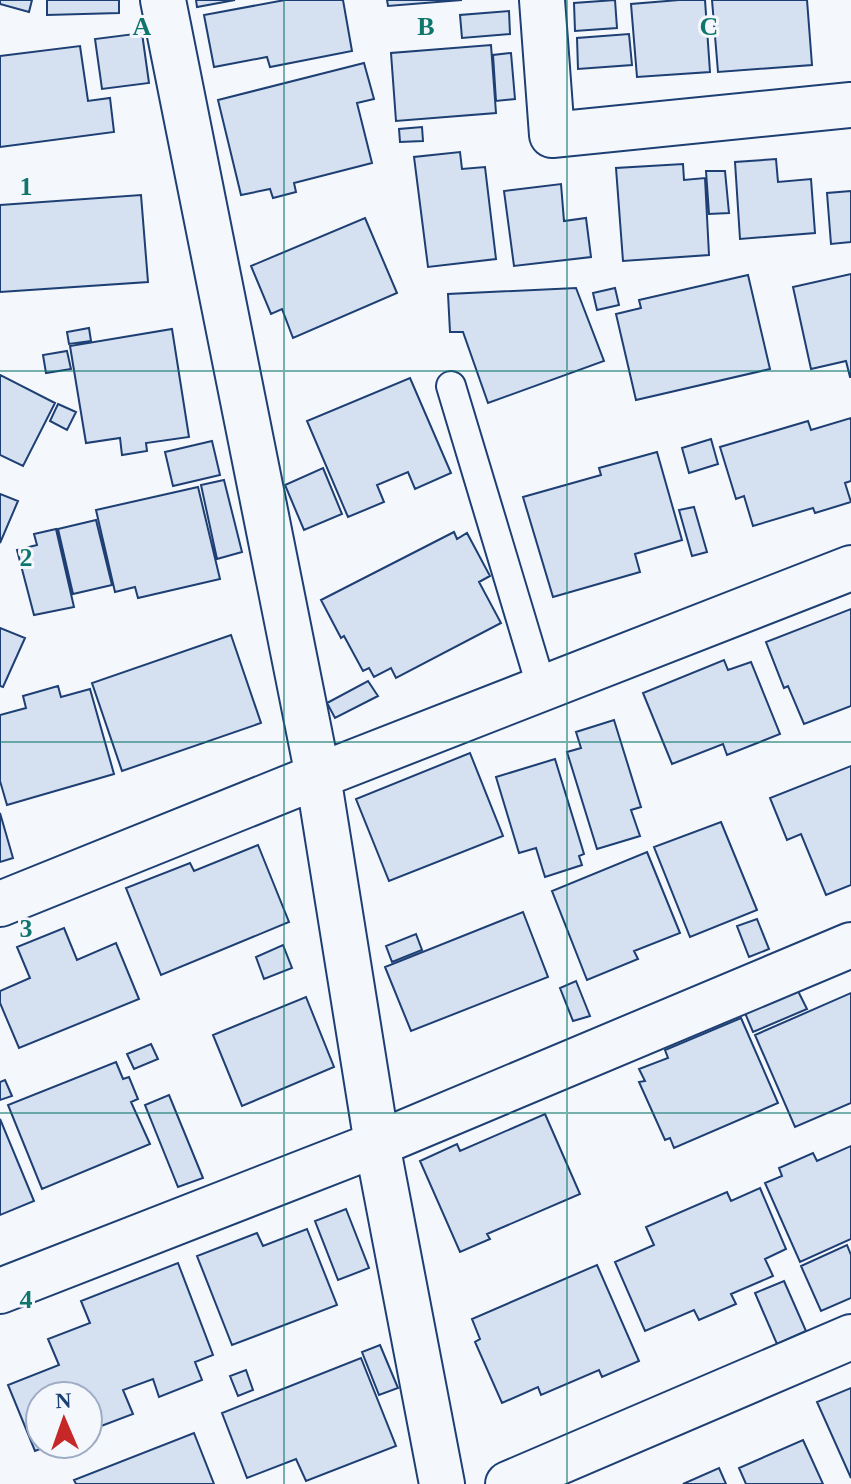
<svg xmlns="http://www.w3.org/2000/svg" width="851" height="1484" font-family="Georgia,serif">
	<style>
		.building { fill: #d5e0f0; stroke: #1d3f73; stroke-width: 2 }
		.lines { fill: none; stroke-linecap: round; stroke-linejoin: round }
		.service-casing { stroke: #1d3f73; stroke-width: 32 }
		.minor-casing { stroke: #1d3f73; stroke-width: 48 }
		.service { stroke: #f4f7fb; stroke-width: 28 }
		.minor { stroke: #f4f7fb; stroke-width: 44 }
		.grid { fill: none; stroke: #0f766e; stroke-width: 2; stroke-opacity: 0.55 }
		.grid-label { font-size: 26px; text-anchor: middle; font-weight: bold; fill: #0f766e; stroke: #f4f7fb; stroke-width: 6; stroke-linejoin: round; paint-order: stroke }
	</style>
	<rect width="100%" height="100%" fill="#f4f7fb"/>
	<path class="building" d="M0,0H32L29,12L0,4Z
		M47,0H119V13L47,15Z
		M196,0H235L197,7Z
		M285,0H343L352,51L270,67L267,57L214,67L204,15Z
		M387,0H462L388,6Z
		M615,0L617,28L575,31L574,3Z
		M679,0H705L710,72L637,77L631,4Z
		M712,0H807L812,65L718,72Z
		M509,11L510,34L462,38L460,15Z
		M142,33L149,83L102,89L95,39Z
		M629,34L632,65L578,69L577,38Z
		M491,45L496,113L396,121L391,53Z
		M80,46L88,101L110,98L114,132L0,147V56Z
		M511,53L515,99L496,101L493,55Z
		M364,63L374,99L357,103L372,163L294,183L296,192L273,198L270,189L241,195L218,100Z
		M422,127L423,141L400,142L399,129Z
		M460,152L462,169L485,167L496,259L428,267L414,157Z
		M776,159L778,182L811,179L815,233L740,239L735,162Z
		M683,164L684,180L705,178L709,255L623,261L616,168Z
		M706,171H725L729,213L709,214Z
		M561,184L564,221L586,218L591,257L514,266L504,191Z
		M851,191V242L831,244L827,193Z
		M141,195L148,282L0,292V205Z
		M365,218L397,293L293,338L282,309L271,314L251,266Z
		M851,274V377H850L846,361L811,369L793,287Z
		M748,275L770,369L636,400L616,314L641,308L639,300Z
		M576,288L604,361L488,403L463,332H450L448,294Z
		M615,288L619,305L597,310L593,293Z
		M89,328L91,341L69,344L67,332Z
		M172,329L189,437L146,443L147,451L122,455L120,438L86,443L70,346Z
		M67,351L71,369L46,373L43,355Z
		M0,375L55,403L23,466L0,455Z
		M410,378L451,473L415,489L408,472L377,485L384,502L348,517L307,421Z
		M58,404L76,412L67,430L50,421Z
		M851,418V481L845,483L851,502L815,513L813,508L753,526L744,496L736,499L720,447L808,421L811,430Z
		M711,439L718,464L689,473L682,448Z
		M212,441L220,475L173,486L165,452Z
		M657,452L682,540L635,554L640,572L553,597L523,497L601,475L599,468Z
		M323,468L342,514L304,530L285,485Z
		M224,480L242,552L217,559L201,485Z
		M198,487L220,579L138,598L135,587L115,592L96,510Z
		M0,494L18,501L0,543Z
		M694,507L707,552L692,556L679,510Z
		M96,520L112,585L73,594L58,529Z
		M56,529L74,607L34,615L17,550L37,545L34,534Z
		M454,532L457,539L467,533L490,576L479,582L501,623L396,678L391,668L374,677L369,668L363,671L344,636L341,638L321,600Z
		M851,609V706L804,724L788,686L784,688L766,642Z
		M0,628L25,638L3,687L0,686Z
		M231,635L261,723L122,771L92,683Z
		M724,660L728,670L751,662L780,734L727,755L723,744L672,764L643,693Z
		M368,681L378,696L335,718L327,703Z
		M58,686L61,697L90,689L114,774L7,805L0,781V715L26,708L23,696Z
		M614,720L641,807L631,810L640,836L597,849L567,752L581,748L576,732Z
		M470,753L503,836L389,881L356,799Z
		M555,759L584,854L579,856L582,865L545,877L536,848L519,853L496,777Z
		M851,766V885L826,895L801,834L787,840L770,798Z
		M0,813L13,858L0,862Z
		M721,822L757,910L690,937L654,847Z
		M258,845L289,922L161,975L126,888L190,863L194,871Z
		M647,852L680,933L634,951L638,959L587,980L552,891Z
		M523,912L548,977L411,1031L385,967Z
		M757,919L769,949L749,957L737,926Z
		M64,928L77,960L116,943L139,999L19,1048L0,1003V991L30,978L17,947Z
		M416,934L422,950L392,962L386,946Z
		M283,945L292,968L264,979L256,957Z
		M576,981L590,1016L573,1021L560,988Z
		M798,991L807,1009L753,1032L745,1013Z
		M851,993V1103L795,1127L755,1035Z
		M306,997L334,1067L242,1106L213,1035Z
		M741,1018L778,1103L674,1148L670,1138L665,1140L639,1082L645,1081L639,1069L668,1058L665,1050Z
		M151,1044L158,1059L134,1069L127,1054Z
		M116,1062L123,1079L129,1077L138,1099L131,1102L150,1144L42,1189L8,1105Z
		M5,1080L12,1096L0,1100V1082Z
		M169,1095L203,1178L178,1187L145,1105Z
		M545,1114L580,1194L487,1234L490,1239L460,1252L420,1161L457,1144L460,1151Z
		M0,1119L34,1201L0,1215Z
		M851,1146V1239L800,1262L765,1183L782,1176L779,1168L813,1153L817,1161Z
		M760,1188L786,1249L765,1259L773,1276L731,1294L736,1304L699,1320L694,1310L645,1331L615,1262L654,1245L646,1227L727,1192L731,1201Z
		M346,1209L369,1268L338,1280L315,1221Z
		M307,1229L337,1305L232,1345L197,1256L257,1233L263,1246Z
		M847,1245L851,1255V1298L821,1311L801,1266Z
		M178,1263L213,1355L195,1362L202,1380L159,1397L153,1379L123,1390L133,1414L88,1431V1396H40V1444H53L35,1451L8,1385L59,1365L48,1339L90,1323L81,1301Z
		M597,1265L639,1361L602,1377L599,1370L541,1395L538,1387L502,1403L475,1342L480,1339L472,1319Z
		M784,1281L806,1331L777,1344L755,1293Z
		M380,1345L398,1388L379,1395L362,1352Z
		M361,1358L396,1446L306,1481L296,1459L247,1478L222,1413Z
		M246,1370L253,1390L238,1396L230,1376Z
		M851,1388V1478L817,1402Z
		M194,1433L214,1484H76L74,1480Z
		M803,1440L823,1484H746L739,1468Z
		M719,1468L726,1484H683Z"/>
	<g class="lines">
		<defs>
			<path id="service" d="M451,386L542,689"/>
			<path id="minor" d="M163,0L318,776L377,1144L442,1484
				M542,0L552,135L851,105
				M0,904L318,776L851,568
				M0,1291L377,1144L851,945
				M508,1484L851,1337"/>
		</defs>
		<use href="#service" class="service-casing"/>
		<use href="#minor" class="minor-casing"/>
		<use href="#service" class="service"/>
		<use href="#minor" class="minor"/>
	</g>
	<path class="grid" d="M284,0V1484M567,0V1484M0,371H851M0,742H851M0,1113H851"/>
	<g class="grid-label">
		<text x="142" y="35">A</text>
		<text x="426" y="35">B</text>
		<text x="709" y="35">C</text>
		<text x="26" y="195">1</text>
		<text x="26" y="566">2</text>
		<text x="26" y="937">3</text>
		<text x="26" y="1308">4</text>
	</g>
	<g transform="translate(64 1420) rotate(358)"><circle r="38" fill="#f4f7fb" stroke="#9eadc5" stroke-width="2"/>
	<path d="M0-6L14 30L0 20L-14 30Z" fill="#c62828"/>
	<text y="-12" font-size="22" font-weight="bold" text-anchor="middle" fill="#1d3f73">N</text>
	</g>
</svg>
